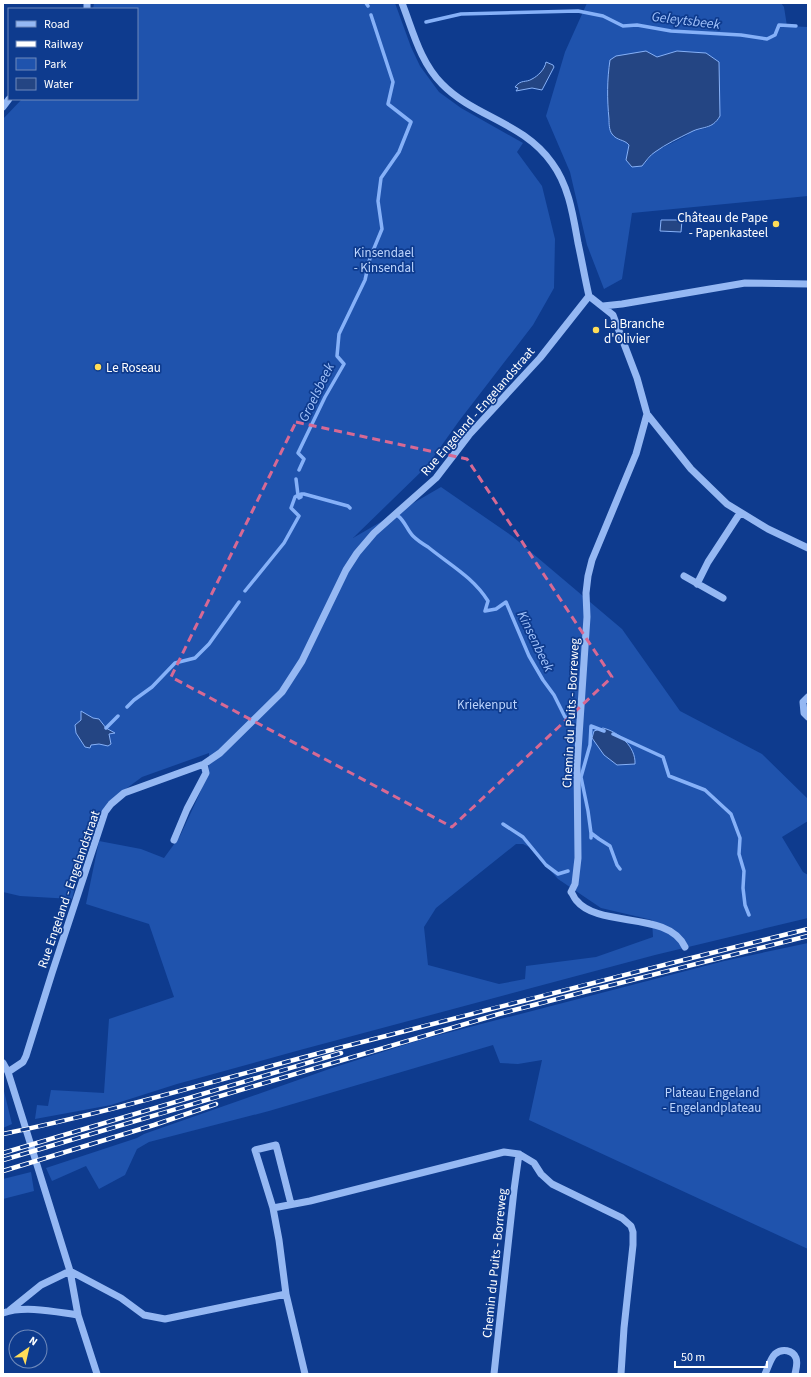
<svg xmlns="http://www.w3.org/2000/svg" width="811" height="1377" font-family="'Source Sans 3',sans-serif">
	<style>
		.green { fill: #1f53ad; fill-rule: evenodd }
		.water { fill: #244583; stroke: #86b1f8 }
		.lines { fill: none; stroke-linecap: round; stroke-linejoin: round }
		.stream { stroke: #86b1f8; stroke-width: 3.5 }
		.minor { stroke: #95b8f3; stroke-width: 7 }
		.rail-casing { stroke: #fff; stroke-width: 4.5 }
		.rail { stroke: #0e3b8e; stroke-width: 3; stroke-dasharray: 9; stroke-linecap: butt }
		.marked { fill: none; stroke: #d76994; stroke-width: 3; stroke-dasharray: 8 5; stroke-linejoin: round }
		.poi-dot { fill: #ffdd58; stroke: #0e3b8e; stroke-width: 1.5 }
		.labels { text-anchor: middle; stroke-width: 3.5; stroke-linejoin: round; paint-order: stroke }
		.poi-label { font-size: 13px; fill: #fff; stroke: #0e3b8e; text-anchor: start }
		.park-label { font-size: 13px; fill: #bdd5fe; stroke: #0e3b8e }
		.street-label { font-size: 13px; fill: #fff; stroke: #0e3b8e }
		.water-label { font-size: 14px; font-style: italic; fill: #a1c2fb; stroke: #0e3b8e }
	</style>
	<rect width="100%" height="100%" fill="#0e3b8e"/>
	<path class="green" d="M94,3H395L411,47L420,66L439,92L461,108L523,143L517,152L542,186L555,239L554,288L533,325L459,421L427,466L353,538L441,487L512,536L622,629L680,711L762,754L808,799V821L782,837L803,872L808,875V918L655,955L300,1050L177,1084L111,1105L35,1119L37,1105L48,1106L51,1090L104,1093L109,1019L174,997L149,924L86,904L99,841L141,849L164,858L180,836L199,795L209,770V753L142,777L108,802L85,846L72,899L20,896L3,892V119L22,99H137V9H93ZM516,844H523L529,847L558,879L601,908L652,920L653,937L596,957L526,966L525,979L499,984L428,965L424,927L436,908Z
		M587,3H781L784,7L787,26L808,27V196L632,213L622,279L604,289L587,245L570,172L546,116L565,52ZM677,51L719,109L720,115L707,128L692,131L686,136L654,152L642,166L627,142L608,104V74L610,60L657,57Z
		M808,943V1249L529,1120L542,1060L518,1064L500,1063L493,1045L269,1111L149,1142L137,1149L125,1175L99,1189L86,1166L52,1181L46,1168L137,1138L144,1134L332,1068L420,1040L724,961Z
		M3,1087L12,1124L3,1128Z
		M31,1172L34,1191L3,1199V1179Z"/>
	<path class="water" d="M646,51L657,57L677,51L691,52L706,53L719,62L720,116C712,130 702,126 691,132C679,138 666,144 655,152C650,155 646,161 642,166L632,167L626,160L629,145C624,139 617,141 612,134C609,130 609,123 609,119C607,99 607,80 610,60L616,56Z
		M546,62L553,65L554,67L542,90L532,88L516,91L518,88L515,87C521,79 526,83 532,79C538,76 545,69 546,62Z
		M661,220H682L681,232L660,231Z
		M81,711L93,718L99,719L106,728L115,733L109,734L111,744L108,746L99,744L91,745L90,748L85,747L76,733L75,725L81,720Z
		M603,728C619,732 636,747 635,764L617,765L604,755L592,738L594,731Z"/>
	<g class="lines">
		<path class="stream" d="M366,3L368,6
			M426,22L461,14L578,11L603,16L623,26L637,25L671,31L741,35L767,39L775,35L779,25L796,26
			M299,470L304,459L298,453L325,397L344,364L337,356L339,334L365,280L370,258L382,229L378,201L381,178L399,152L411,122L388,104L393,82L371,15
			M298,495L299,498L301,497V494H304L348,506L350,508
			M398,516C405,521 407,530 413,536C417,540 423,544 428,547C450,565 473,577 488,601L485,611L496,609L506,602L529,656L543,680L554,695L565,717L572,719
			M245,591L284,543L299,516L291,508L295,497L298,495L296,479
			M127,707L134,700L152,687L175,663L195,658L209,644L239,602
			M106,728L118,716
			M613,734L663,757L669,776L705,790L731,814L740,838L739,854L744,871L743,888L745,905L749,915
			M503,824L523,837L546,865L558,874L568,871
			M591,833L599,839L610,846L617,865L620,869
			M591,838V833L588,811L581,777L590,745L591,726L604,731"/>
		<path class="minor" d="M402,3C413,31 420,62 442,84C474,117 523,122 552,163C569,186 573,215 578,243C582,261 585,279 589,296
			M87,9V3
			M3,107L9,99
			M589,296L613,315L637,378L647,414L691,469L727,504L768,529L808,548
			M603,306L622,304L745,283L808,284
			M647,414L636,454L592,560L588,576L586,593L587,617L577,766L578,858L575,884L571,892C573,894 574,898 576,900C599,929 668,910 685,947
			M684,576L723,598
			M697,584L708,562L740,513
			M808,697L803,702L804,713L808,717
			M174,840L187,809L206,773L204,764
			M3,1063L8,1072L24,1123L70,1271L121,1298L144,1315L165,1319L286,1294L305,1374
			M8,1072L23,1062L26,1056L52,973L105,812L111,804L124,793L204,764L220,753L282,692L302,661L346,570L357,553L374,533L436,478L469,435L540,358L589,296
			M273,1208L255,1150L276,1145L291,1204
			M286,1294L279,1240L273,1208L310,1201L504,1152L519,1154L534,1163L541,1174L552,1184L622,1218L631,1226L633,1232V1245L624,1328L621,1374
			M10,1310L41,1285L70,1271L78,1315L97,1374
			M3,1313C25,1305 56,1312 78,1315
			M494,1374L514,1190L519,1154
			M765,1374C768,1368 770,1359 775,1354C782,1348 793,1350 796,1358C798,1363 796,1369 795,1374"/>
		<defs>
			<path id="rail" d="M3,1134C115,1111 224,1078 335,1049C492,1008 650,968 808,929
				M3,1153L341,1053
				M3,1160L499,1014L580,993L808,936
				M3,1171L154,1125L216,1104"/>
		</defs>
		<use href="#rail" class="rail-casing"/>
		<use href="#rail" class="rail"/>
	</g>
	<path class="marked" d="M296,422L467,459L612,677L452,827L171,677Z"/>
	<g class="poi-dot">
		<circle cx="776" cy="224" r="4"/>
		<circle cx="596" cy="330" r="4"/>
		<circle cx="98" cy="367" r="4"/>
	</g>
	<g class="labels">
		<g class="poi-label">
			<text x="768" y="222" text-anchor="end">Château de Pape<tspan x="768" dy="15">- Papenkasteel</tspan></text>
			<text x="604" y="328">La Branche<tspan x="604" dy="15">d'Olivier</tspan></text>
			<text x="106" y="372">Le Roseau</text>
		</g>
		<g class="park-label">
			<text x="384" y="257">Kinsendael<tspan x="384" dy="15">- Kinsendal</tspan></text>
			<text x="487" y="709">Kriekenput</text>
			<text x="712" y="1097">Plateau Engeland<tspan x="712" dy="15">- Engelandplateau</tspan></text>
		</g>
		<g class="street-label">
			<text transform="translate(477 411) rotate(-49)" y="5">Rue Engeland - Engelandstraat</text>
			<text transform="translate(570 713) rotate(-87)" y="5">Chemin du Puits - Borreweg</text>
			<text transform="translate(68 889) rotate(-71)" y="5">Rue Engeland - Engelandstraat</text>
			<text transform="translate(494 1263) rotate(-84)" y="5">Chemin du Puits - Borreweg</text>
		</g>
		<g class="water-label">
			<text transform="translate(686 20) rotate(7)" y="5">Geleytsbeek</text>
			<text transform="translate(316 392) rotate(-64)" y="5">Groelsbeek</text>
			<text transform="translate(536 641) rotate(64)" y="5">Kinsenbeek</text>
		</g>
	</g>
	<rect width="811" height="1377" fill="none" stroke="#ffffff" stroke-width="8"/>
	<rect x="8" y="8" width="130" height="92" fill="#0e3b8e" stroke="#6e89bb"/>
	<rect x="16" y="21" width="20" height="6" fill="#95b8f3" stroke="#6e89bb"/>
	<text x="44" y="28" font-size="12" fill="#ffffff">Road</text>
	<rect x="16" y="41" width="20" height="6" fill="#ffffff" stroke="#6e89bb"/>
	<text x="44" y="48" font-size="12" fill="#ffffff">Railway</text>
	<rect x="16" y="58" width="20" height="12" fill="#1f53ad" stroke="#6e89bb"/>
	<text x="44" y="68" font-size="12" fill="#ffffff">Park</text>
	<rect x="16" y="78" width="20" height="12" fill="#244583" stroke="#6e89bb"/>
	<text x="44" y="88" font-size="12" fill="#ffffff">Water</text>
	<g transform="translate(28 1349) rotate(34)"><circle r="19" fill="#0e3b8e" stroke="#6e89bb"/>
	<path d="M0-3L7 15L0 10L-7 15Z" fill="#ffdd58"/>
	<text y="-6" font-size="11" font-weight="bold" text-anchor="middle" fill="#ffffff">N</text>
	</g>
	<path d="M675 1361v6h92v-6" fill="none" stroke="#ffffff" stroke-width="2"/>
	<text x="681" y="1361" font-size="12" fill="#ffffff" stroke="#0e3b8e" stroke-width="3" paint-order="stroke">50 m</text>
</svg>
